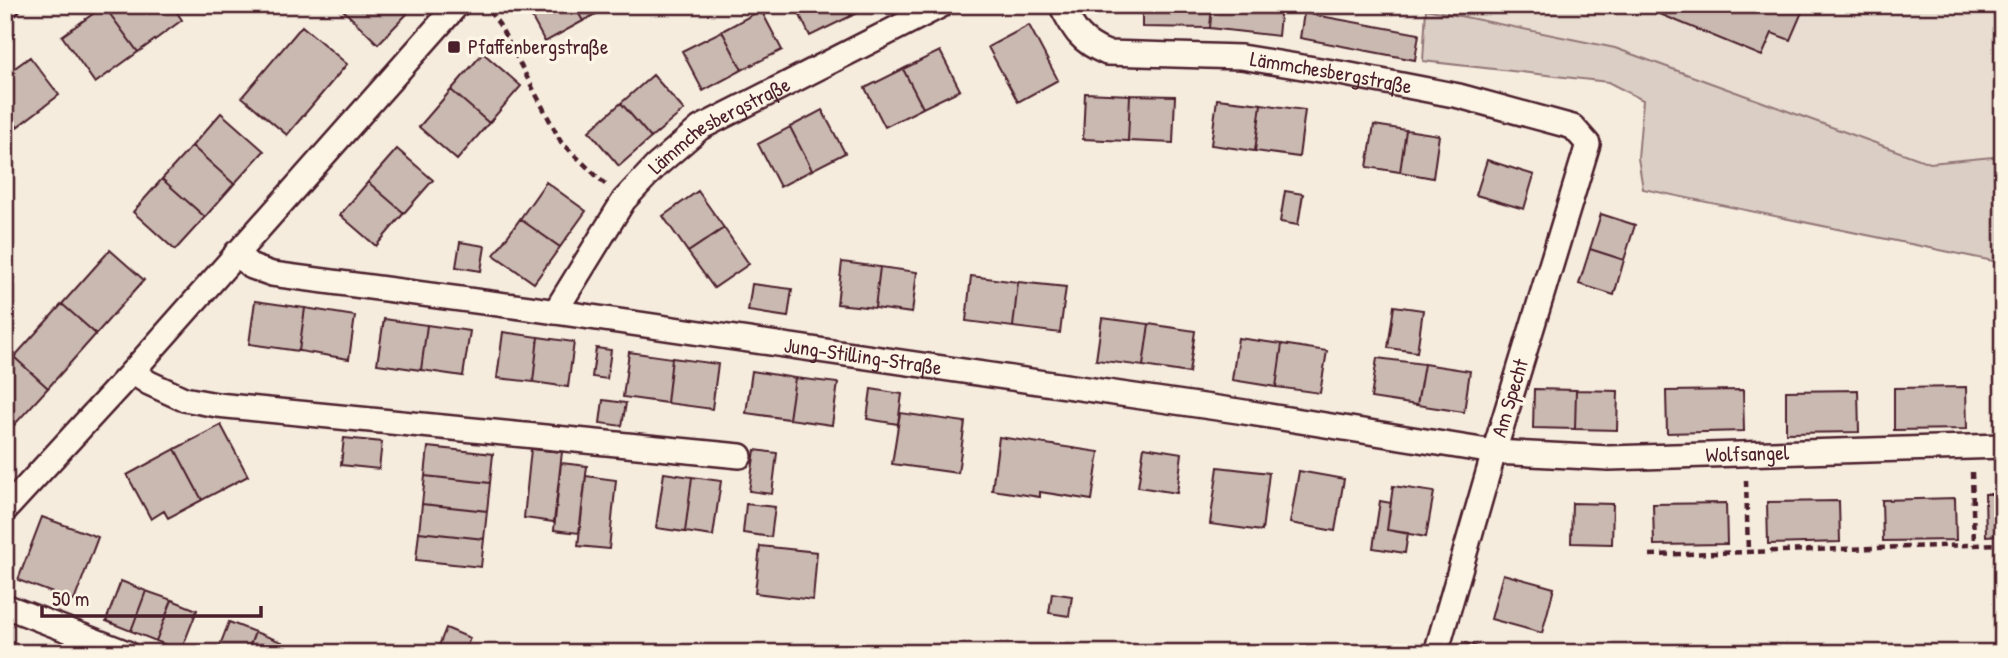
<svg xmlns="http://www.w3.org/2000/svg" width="2008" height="658" font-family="'Patrick Hand',sans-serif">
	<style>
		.built { fill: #e8ddd0 }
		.green { fill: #dbcec4; stroke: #927678; stroke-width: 2 }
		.building { fill: #cab9b1; stroke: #4a1f2b; stroke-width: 2 }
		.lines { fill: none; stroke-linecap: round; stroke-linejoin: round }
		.minor-casing { stroke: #4a1f2b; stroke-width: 28 }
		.path { stroke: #4a1f2b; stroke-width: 4.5; stroke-dasharray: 7 5; stroke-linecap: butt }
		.minor { stroke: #fcf5e5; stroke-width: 23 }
		.poi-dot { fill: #4a1f2b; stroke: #fcf5e5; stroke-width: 2.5 }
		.labels { text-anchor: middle; stroke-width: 7; stroke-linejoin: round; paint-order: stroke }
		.poi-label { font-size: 21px; fill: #4a1f2b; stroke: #fcf5e5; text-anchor: start }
		.street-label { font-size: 21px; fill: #4a1f2b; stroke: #fcf5e5 }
	</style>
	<rect width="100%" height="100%" fill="#f5ecde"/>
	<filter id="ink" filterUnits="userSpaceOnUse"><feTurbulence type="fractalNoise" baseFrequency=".0143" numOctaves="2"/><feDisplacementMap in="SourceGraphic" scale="14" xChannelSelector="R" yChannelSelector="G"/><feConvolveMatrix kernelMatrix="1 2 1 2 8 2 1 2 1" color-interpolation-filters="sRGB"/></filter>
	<g filter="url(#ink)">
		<path class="built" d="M1407,5H2003V156L1931,163L1615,48Z"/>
		<path class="green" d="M1426,9L1615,48L1930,163L2003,156V263L1643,189L1638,158L1643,100L1608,82L1423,61Z"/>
		<path class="building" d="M172,5L182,20L138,52L104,6Z
			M338,5H401L400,7L407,14L378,44Z
			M525,5H574L583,21L545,42Z
			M574,5H613L583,21Z
			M795,5H846L851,16L810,36Z
			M846,5H872L851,16Z
			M1142,5H1212L1210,28L1142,27Z
			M1212,5H1281L1278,36L1210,28Z
			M1463,5H1504L1502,13Z
			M1638,5H1805L1790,40L1772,33L1762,56Z
			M104,6L138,52L95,83L62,36Z
			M761,10L782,50L742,70L722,31Z
			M1304,13L1419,34L1415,60L1300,38Z
			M1029,25L1058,80L1018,102L988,47Z
			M302,26L347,64L287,135L242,97Z
			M722,31L742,70L703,91L682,51Z
			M940,51L960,90L923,108L903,69Z
			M483,53L521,86L489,123L451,90Z
			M30,57L59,95L17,127L5,111V75Z
			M903,69L923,108L885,127L865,88Z
			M653,75L684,110L651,138L621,103Z
			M451,90L489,123L457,160L419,127Z
			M1085,93L1130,95L1128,141L1083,139Z
			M1130,95L1175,96L1173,143L1128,141Z
			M1217,99L1261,104L1255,151L1211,145Z
			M621,103L651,138L619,166L589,131Z
			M1261,104L1305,110L1299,157L1255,151Z
			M822,110L845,153L812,170L790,127Z
			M5,111L17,127L5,135Z
			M221,113L264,151L234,184L192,146Z
			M1374,125L1406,130L1400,172L1367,167Z
			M790,127L812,170L780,187L758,144Z
			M1406,130L1439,135L1433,178L1400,172Z
			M192,146L234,184L205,217L162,179Z
			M397,149L433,180L404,213L368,182Z
			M1487,160L1534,175L1524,209L1476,195Z
			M162,179L205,217L175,250L133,212Z
			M368,182L404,213L376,246L340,215Z
			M546,182L586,211L560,247L520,219Z
			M698,191L724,228L688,252L663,216Z
			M1285,191L1303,194L1298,225L1280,222Z
			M1601,214L1635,225L1624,260L1590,249Z
			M520,219L560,247L534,283L494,255Z
			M724,228L749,264L714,288L688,252Z
			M460,242L485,246L481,271L456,267Z
			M1590,249L1624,260L1614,295L1579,284Z
			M110,250L144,280L96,334L62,304Z
			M842,262L880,267L875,308L837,304Z
			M880,267L917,272L912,313L875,308Z
			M971,276L1018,282L1013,327L966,321Z
			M1018,282L1066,287L1060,333L1013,327Z
			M752,284L792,289L788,317L748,311Z
			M255,301L305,308L299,351L249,344Z
			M62,304L96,334L48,388L14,357Z
			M1394,306L1423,310L1417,352L1388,348Z
			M305,308L355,316L349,359L299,351Z
			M1102,318L1149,324L1143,366L1096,360Z
			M384,319L427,325L421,370L377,364Z
			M1149,324L1195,331L1189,373L1143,366Z
			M427,325L470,331L463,376L421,370Z
			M503,332L538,337L533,382L497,378Z
			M538,337L574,342L568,387L533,382Z
			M1238,338L1282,344L1276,387L1232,380Z
			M1282,344L1327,351L1320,393L1276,387Z
			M596,348L611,350L607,379L592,377Z
			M629,352L672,358L667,403L623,397Z
			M14,357L48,388L5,435V367Z
			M672,358L718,364L712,409L667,403Z
			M1377,358L1424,364L1417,405L1371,398Z
			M1424,364L1470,371L1464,412L1417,405Z
			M752,371L795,378L789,419L746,413Z
			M795,378L838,383L832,425L789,419Z
			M1966,387L1967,429L1894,430V388Z
			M871,389L902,394L898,424L867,419Z
			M1534,389L1576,390L1575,429L1533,428Z
			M1576,390L1618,391L1617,430L1575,429Z
			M1743,390L1744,431L1667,433L1666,391Z
			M1858,390L1859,432L1786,433V391Z
			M603,400L626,403L622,426L600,423Z
			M900,413L965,422L958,473L892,464Z
			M221,425L248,476L202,500L175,449Z
			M999,437L1099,452L1092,500L1040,492V497L992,490Z
			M344,438L382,442L379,469L341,465Z
			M428,447L493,454L490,483L425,476Z
			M1144,447L1182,453L1177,493L1138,487Z
			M175,449L202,500L168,518L164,511L151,519L127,475Z
			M531,449L562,452L554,522L524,518Z
			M755,450L777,453L772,494L749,491Z
			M561,463L587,466L579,533L554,530Z
			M1218,467L1269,473L1262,531L1210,524Z
			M1299,471L1344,479L1335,531L1290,523Z
			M664,473L692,477L685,532L656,528Z
			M425,476L490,483L487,511L422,504Z
			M586,476L616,480L609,549L578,546Z
			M692,477L721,481L713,536L685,532Z
			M1393,486L1434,492L1426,537L1387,530Z
			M1985,494H2003V535L1986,536Z
			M1955,498L1956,540L1883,541L1882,500Z
			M1380,501L1391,503L1387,530L1408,533L1405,553L1373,548Z
			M1839,501L1840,542L1768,544L1767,502Z
			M1572,503L1613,504L1612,544L1571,543Z
			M1726,503L1727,544L1654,545L1653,504Z
			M422,504L487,511L484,539L419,532Z
			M746,504L775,507L771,537L743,533Z
			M42,517L98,537L74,601L18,580Z
			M419,532L484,539L481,567L416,560Z
			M760,546L817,552L813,600L755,593Z
			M1503,574L1554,588L1542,633L1491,619Z
			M121,581L146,591L131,631L106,621Z
			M146,591L172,600L156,641L131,631Z
			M1052,593L1072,596L1069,616L1049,613Z
			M172,600L197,610L181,651L156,641Z
			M229,622L255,632L247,653H217Z
			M446,628L470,638L464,653H436Z
			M255,632L282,642L278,653H247Z
			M1463,642L1487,650L1486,653H1459Z"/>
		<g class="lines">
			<defs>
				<g id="minor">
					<path id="s1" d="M1061,5C1074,30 1080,42 1107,53L1241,57L1345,74L1459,96L1573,127L1588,144L1494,452L1436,653"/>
					<path d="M5,7L8,5"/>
					<path id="s2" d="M236,253L252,267L272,274L529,308L1238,411L1494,452L1609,458L2003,446"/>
					<path id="s3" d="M555,312L624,200L656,166L700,128L942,5"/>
					<path d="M132,372L149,383L184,399L217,405L740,456"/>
					<path d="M5,510L132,372L457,5"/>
					<path d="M5,606L127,653"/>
				</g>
			</defs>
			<use href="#minor" class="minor-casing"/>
			<path class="path" d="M489,11L499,24L561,142L606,185
				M1972,472L1974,545
				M1746,480L1748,552
				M1650,555L2003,544"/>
			<use href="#minor" class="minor"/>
		</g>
	</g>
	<rect class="poi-dot" x="447" y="40" width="14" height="14" rx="3.5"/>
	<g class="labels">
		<g class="poi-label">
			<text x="468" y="54">Pfaffenbergstraße</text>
		</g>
		<g class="street-label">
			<text dy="7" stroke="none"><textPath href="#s1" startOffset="294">Lämmchesbergstraße</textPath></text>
			<text dy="7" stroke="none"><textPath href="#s3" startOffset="254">Lämmchesbergstraße</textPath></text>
			<text dy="7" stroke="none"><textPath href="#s2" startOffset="639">Jung-Stilling-Straße</textPath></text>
			<text transform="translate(1510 398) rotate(-73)" y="7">Am Specht</text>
			<text dy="7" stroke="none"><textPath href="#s2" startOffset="1531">Wolfsangel</textPath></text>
		</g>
	</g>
	<rect width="2008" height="658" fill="none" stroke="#fcf5e5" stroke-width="28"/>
	<rect x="14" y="14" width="1980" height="630" fill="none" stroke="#4a1f2b" stroke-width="2.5" filter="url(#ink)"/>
	<path d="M42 606v10h219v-10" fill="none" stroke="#4a1f2b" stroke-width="3.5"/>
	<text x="52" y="606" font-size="21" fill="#4a1f2b" stroke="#fcf5e5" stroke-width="5" paint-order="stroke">50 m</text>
</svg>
